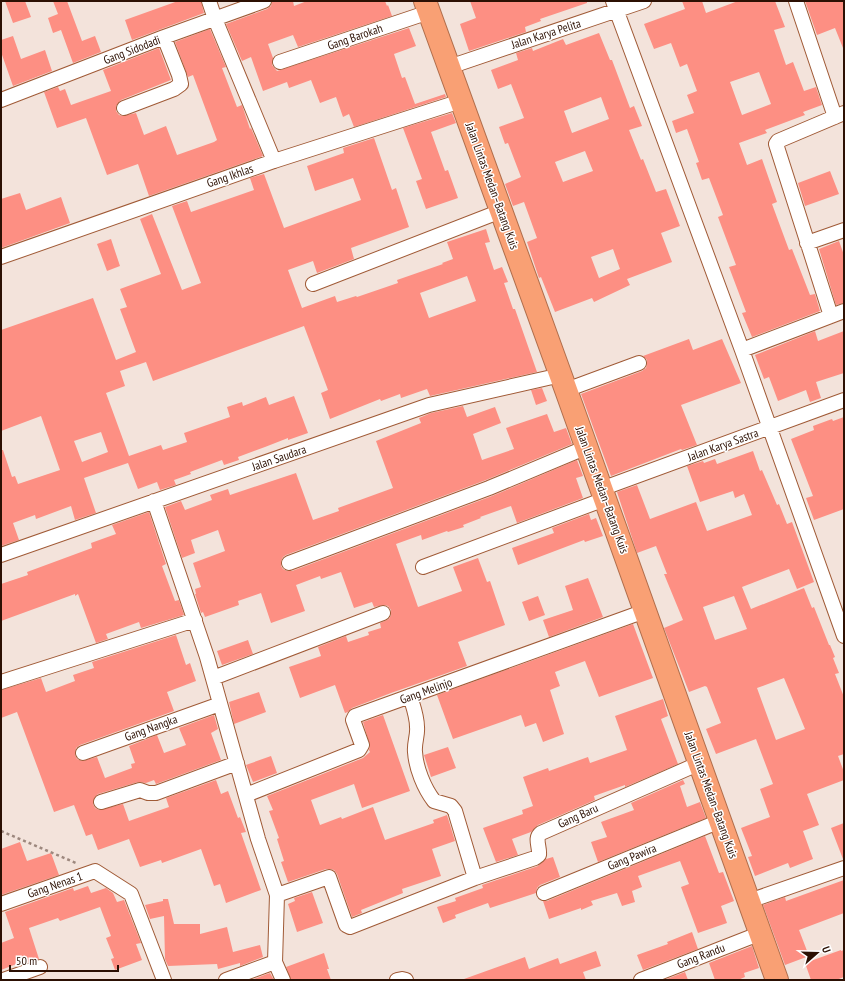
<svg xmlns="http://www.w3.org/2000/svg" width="845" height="981" font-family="'PT Sans Narrow',sans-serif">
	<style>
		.building { fill: #fd8f83; fill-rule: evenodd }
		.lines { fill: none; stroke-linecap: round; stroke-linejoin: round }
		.street-casing { stroke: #a05a36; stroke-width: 16 }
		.highway-casing { stroke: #b16e4c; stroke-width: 24 }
		.path { stroke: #9d887e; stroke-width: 2.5; stroke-dasharray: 3 3; stroke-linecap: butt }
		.street { stroke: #fff; stroke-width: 14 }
		.highway { stroke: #f9a074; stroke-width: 22 }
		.labels { text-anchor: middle; stroke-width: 3; stroke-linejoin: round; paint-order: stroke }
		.street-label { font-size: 12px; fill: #2c1003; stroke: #fff }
	</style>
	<rect width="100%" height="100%" fill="#f3e3db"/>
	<path class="building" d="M5,1H25L31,17L13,23Z
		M53,1H67L82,41L95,36L101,52L73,63L61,30L53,33L48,18L58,14Z
		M178,1H201L204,13L132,40L125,20Z
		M272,1H293L294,6L307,1H385L387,6L388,5L392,16L298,47L293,35L268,44L273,58L272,65L277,71L409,28L416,46L394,54L402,78L405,77L415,104L445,94L446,97L354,127L349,114L343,117L336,97L320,103L311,80L289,88L287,82L263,91L251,57L242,61L226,24L267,9L271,6Z
		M470,1H587V3L540,19L541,21L525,27L526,32L469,51L460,24L476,18Z
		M682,1H702L706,13L738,1H775L785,27L774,30L786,65L793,62L804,91L816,87L822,105L803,112L805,115L765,130L767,133L739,143L747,165L762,159L777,202L772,204L789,250L792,249L810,295L815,294L820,311L752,337L742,313L746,312L729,267L736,265L718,217L723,215L709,178L702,180L696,163L699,162L687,129L676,133L672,121L694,113L687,95L697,91L687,64L680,67L671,43L654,49L644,24L685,9ZM759,72L771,104L742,115L730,82Z
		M805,1H844V48H843L835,28L817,35Z
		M210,29L226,67L222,68L237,107L242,105L250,129L251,128L263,156L149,196L138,164L107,175L86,118L57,128L44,92L58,87L60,91L65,89L71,105L111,91L103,70L159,48L171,80L121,100L116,106V111L119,115L123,116L136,113L144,135L166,126L177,155L214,142L217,140L193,75L188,77L175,42Z
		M599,33L610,60H612L630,108L634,106L642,126L629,130L641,160L643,159L656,192L666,189L680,226L661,233L672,262L627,279L630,285L594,302L592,298L555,312L541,277L539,278L527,242L537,238L524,202L513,206L505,184L521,177L508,143L505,144L499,127L524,118L511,84L498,89L491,70L518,60L516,53L532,48L533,51L563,39L566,45ZM601,97L609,119L572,133L564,111ZM585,151L593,171L563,182L555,162ZM613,249L620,269L599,278L591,257Z
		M13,36L21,59L45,50L52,71L13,86L1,52V40Z
		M452,113L456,123L431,132L445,171L448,170L458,198L426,209L416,181L422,179L403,128Z
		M374,138L392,190L396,188L409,227L351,248L354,259L317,273L313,261L288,270L302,308L335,296L337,302L356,296L357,297L398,283L397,280L443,264L442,263L453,259L447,242L486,229L490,242L485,243L494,270L502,267L508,282L504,283L513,309H515L537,372L430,396L427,389L401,398L400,394L381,401L380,399L330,419L321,393L328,390L304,326L153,381L146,362L120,371L125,386L106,393L129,456L161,445L163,450L187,442L184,433L230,417L227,407L242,402L243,406L266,397L269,405L294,396L308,433L288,440V438L265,447L238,457L239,460L224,465L222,460L190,472L191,474L174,480L176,485L160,490L157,482L138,489L128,463L84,478L96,513L75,520L71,506L36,519L35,515L13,523L19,540L1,546V450H3L12,477L15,476L18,484L60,470L41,416L1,431V330L93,298L116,360L136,352L120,309L127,307L120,289L161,274L140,219L152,214L182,290L201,283L172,206L187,201L191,212L254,190L250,178L264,174L284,228L361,200L353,178L315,191L307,166L344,153L343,148ZM467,276L476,301L429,318L420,293ZM101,432L108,452L82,462L74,441Z
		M830,171L839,194L805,206L798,183Z
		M20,193L26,210L61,197L70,223L1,248V199Z
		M111,239L120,266L107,271L97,244Z
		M839,241L844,255V303L836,305L819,249Z
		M815,331L818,341L844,331V373L816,382L821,398L810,402L806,390L778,401L769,377L764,379L755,355Z
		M689,339L693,350L722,339L741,383L681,405L697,445L682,450L681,449L611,476L581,394L642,371L646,368L647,364V360L643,356Z
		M542,388L547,401L536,405L531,390Z
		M463,406L467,417L495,407L501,423L473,434L482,460L514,449L506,428L547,414L554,432L566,428L572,444L486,480L286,555L283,557L281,561V566L283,569L287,571H292L492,496L577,460L583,476L576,478L583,498L517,523L511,506L480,517L481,518L463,525L464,527L448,532L447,531L422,540L421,535L396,544L418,607L462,591L453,567L478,558L487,582L490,581L505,625L458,642L467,666L391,693L352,708L348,712L345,713L335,685L300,698L289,667L321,656L318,647L346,636L348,642L369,635L368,632L381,628L380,623L389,619L391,615V610L388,606L384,605L374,607L372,602L354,608L341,572L321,579L320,576L296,585L305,611L271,623L261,593L238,601L239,605L205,617L203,612L201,613L195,594H196L195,589L201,587L193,563L225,551L218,530L191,540L195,553L182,558L165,507L181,501L185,510L212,500L210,495L228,489L230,495L296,473L313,520L339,511L338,508L393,488L376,441L421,423L419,418L431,413Z
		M844,417V509L814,520L806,498L813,496L791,439L814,430L813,426L832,419L833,421Z
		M753,451L760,471L762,470L777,505L779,504L787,524L792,522L814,582L797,589L789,569L742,587L751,609L804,588L812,608L814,607L829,645H830L835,657L833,658L839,673L835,674L844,697V754L838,756L844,772V780L807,794L819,825L803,831L813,859L790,868L788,863L755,876L748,857L752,856L741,828L770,817L760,789L773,784L756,739L716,754L706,729L721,723L707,687L705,686L689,692L664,628L683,620L664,574H667L656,546L637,553L617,492L637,485L650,519L696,502L707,531L752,515L744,494L735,498L733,491L700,502L687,466L703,461L704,463L715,459L717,464ZM734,596L747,629L715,640L703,607ZM784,678L805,729L776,740L757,688Z
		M149,512L166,564L162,566L175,601L179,600L184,615L141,628L139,622L106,634L108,639L96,643L78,594L75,596V594L1,621V584L28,575L27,572L92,548L91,543L116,534L112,525Z
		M589,514L591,520L596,518L603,536L585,542L584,540L518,565L512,548L554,533L552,528Z
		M588,578L603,617L549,637L543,620L573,610L565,586Z
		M538,596L545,615L529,621L522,602Z
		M633,624L653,678L599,697L585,661L555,672L560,686L550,690L564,734L543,742L536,723L525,727L521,715L453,739L437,695Z
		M176,635L186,665L190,663L196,681L167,692L174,711L80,745L76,748L75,755L77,759L82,761L97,757L105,778L132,768L131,764L135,763L129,746L157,735L164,753L186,745L179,728L214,715L218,729L211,733L221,760L156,784L154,780L146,783L138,782L98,794L95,797L93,804L95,808L99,810L123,804L129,821L169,807L166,798L216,780L221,794L228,791L238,818L240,817L246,832L241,833L261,890L226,903L220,884L214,886L201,849L162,863L161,860L140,867L129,839L98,850L92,834L86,836L74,805L54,812L17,712L1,718V690L41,678L46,692L75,681L73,675L94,668L92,662Z
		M248,640L253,654L222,665L217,651Z
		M259,692L266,712L234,724L229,702Z
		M663,699L668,716L661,719L678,764L625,787V785L594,796L595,800L538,825L531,832L512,839L518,855L496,862L483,828L523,814L522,810L533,806L523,777L548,768L549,771L588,757L590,763L627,750L615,716Z
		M383,715L410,791L362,808L354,784L311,800L320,825L341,817L342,819L373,807L385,840L434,823L433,820L447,815L455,841L432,849L441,876L402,889L403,893L361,910L362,913L352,917L337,874L334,870L330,869H326L288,882L281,862L284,861L277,839L279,838L269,811L273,810L267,796L363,758L370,752L369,750L370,746L363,722Z
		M448,747L456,768L431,777L424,755Z
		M271,756L277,773L253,782L246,765Z
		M683,780L685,784L680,786L687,807L700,802L706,818L598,862L591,842L607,837L601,822L634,810L631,803Z
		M844,823V859H843L831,828Z
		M705,836L719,873L723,872L734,901L721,906L727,923L698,933L681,887L689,884L680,861L638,876L642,887L632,891L635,902L622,906L617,893L591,901L593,905L581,910V908L549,919L543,901H547Z
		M20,842L27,861L51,853L59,875L1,895V849Z
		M553,857L560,877L540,885L537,888L536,893L490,908L488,903L455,915L456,918L443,923L437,907L456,901L455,898L483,888L482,885L538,866L546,859Z
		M844,880V913L799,930L809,956L785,965L763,905L785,897L786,901Z
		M88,886L91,893L106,888L113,893L117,902L124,900L141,943L136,944L142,960L115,970L111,959L114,958L106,938L111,936L100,907L60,921L58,918L29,928L39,959L25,963L24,961L1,970V943L14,938L5,912L73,888L74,891Z
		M312,892L323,923L297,932L288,904L295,901L294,898Z
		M163,899H168L174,924H200V934L227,927L233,952L260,945L263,957L240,966V963L218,969L217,964L168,966L165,959L164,916L150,919L145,905L163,901Z
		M692,932L698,949L643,970L637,955L668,944L667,942Z
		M752,946L759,968L744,973L745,977L738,980H715L709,963Z
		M841,950V951L844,950V977L836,980H811L805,963Z
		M596,951L601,966L583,972L586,980H465L464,979L525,957L529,969L558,958L560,964Z
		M324,953L329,969H327L331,980H291L286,967Z
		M685,972L688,980H664Z
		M270,973L274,980H251L267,974Z"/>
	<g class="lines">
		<defs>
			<path id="street" d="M209,1L215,19L274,161
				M613,1L742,350L844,636
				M796,1L835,117
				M280,62L429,12
				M449,67L644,1
				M1,100L164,37L264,1
				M124,108L174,89L181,84L179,75L164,37
				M807,243L844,230
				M1,257L274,161L461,101
				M313,284L501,211
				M831,316L844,311
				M742,350L831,316L776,144L778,141L844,113
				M566,390L639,363
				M601,489L844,400
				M154,501L207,657L258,839L277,895L275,962L283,980
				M1,555L429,405L561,375
				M289,563L489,488L587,447
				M423,567L605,499
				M213,678L383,613
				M1,682L195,620
				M410,696C413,706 417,716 417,727C418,735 414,743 415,752C416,768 424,788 434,801L451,806L455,811L475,878
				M83,753L220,704
				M246,795L359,750L362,745L353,720L355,716L645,611
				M101,802L140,790L148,793H156L237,763
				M544,893L720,821
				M277,895L329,877L346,925L350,927L475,878L535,858L539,855C540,847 534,838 541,833L700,763
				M749,901L844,868
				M1,904L95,871L131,894L164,980
				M3,980L40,967
				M226,980L275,962
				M397,980L402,979L406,980
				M641,980L761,933"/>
			<path id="highway" d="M425,1L566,390L777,980"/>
		</defs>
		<use href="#street" class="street-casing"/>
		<use href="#highway" class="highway-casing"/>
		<path class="path" d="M1,831L76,863"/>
		<use href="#street" class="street"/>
		<use href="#highway" class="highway"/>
	</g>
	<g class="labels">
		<g class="street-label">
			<text transform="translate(546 34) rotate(-18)" y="4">Jalan Karya Pelita</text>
			<text transform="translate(355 37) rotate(-19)" y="4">Gang Barokah</text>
			<text transform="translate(132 50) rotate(-21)" y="4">Gang Sidodadi</text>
			<text transform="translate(230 176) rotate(-19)" y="4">Gang Ikhlas</text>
			<text transform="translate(492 186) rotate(70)" y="4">Jalan Lintas Medan–Batang Kuis</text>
			<text transform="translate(723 445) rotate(-20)" y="4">Jalan Karya Sastra</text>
			<text transform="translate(279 458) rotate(-19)" y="4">Jalan Saudara</text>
			<text transform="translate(602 490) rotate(70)" y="4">Jalan Lintas Medan–Batang Kuis</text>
			<text transform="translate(426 691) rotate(-20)" y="4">Gang Melinjo</text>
			<text transform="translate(151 728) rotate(-20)" y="4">Gang Nangka</text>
			<text transform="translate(711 795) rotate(70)" y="4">Jalan Lintas Medan–Batang Kuis</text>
			<text transform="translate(578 816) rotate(-24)" y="4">Gang Baru</text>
			<text transform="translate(632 857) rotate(-22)" y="4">Gang Pawira</text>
			<text transform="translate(55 885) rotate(-19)" y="4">Gang Nenas 1</text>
			<text transform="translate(701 956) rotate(-21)" y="4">Gang Randu</text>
		</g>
	</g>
	<rect width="845" height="981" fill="none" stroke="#2c1003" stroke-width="4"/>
	<g transform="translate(817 953) rotate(70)" stroke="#ffffff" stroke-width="3" paint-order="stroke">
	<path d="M0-3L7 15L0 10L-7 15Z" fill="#2c1003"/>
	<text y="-6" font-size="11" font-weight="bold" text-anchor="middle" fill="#2c1003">U</text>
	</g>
	<path d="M10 965v6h108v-6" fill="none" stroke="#2c1003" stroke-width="2"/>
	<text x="16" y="965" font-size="12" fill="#2c1003" stroke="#ffffff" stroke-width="3" paint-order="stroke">50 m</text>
</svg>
